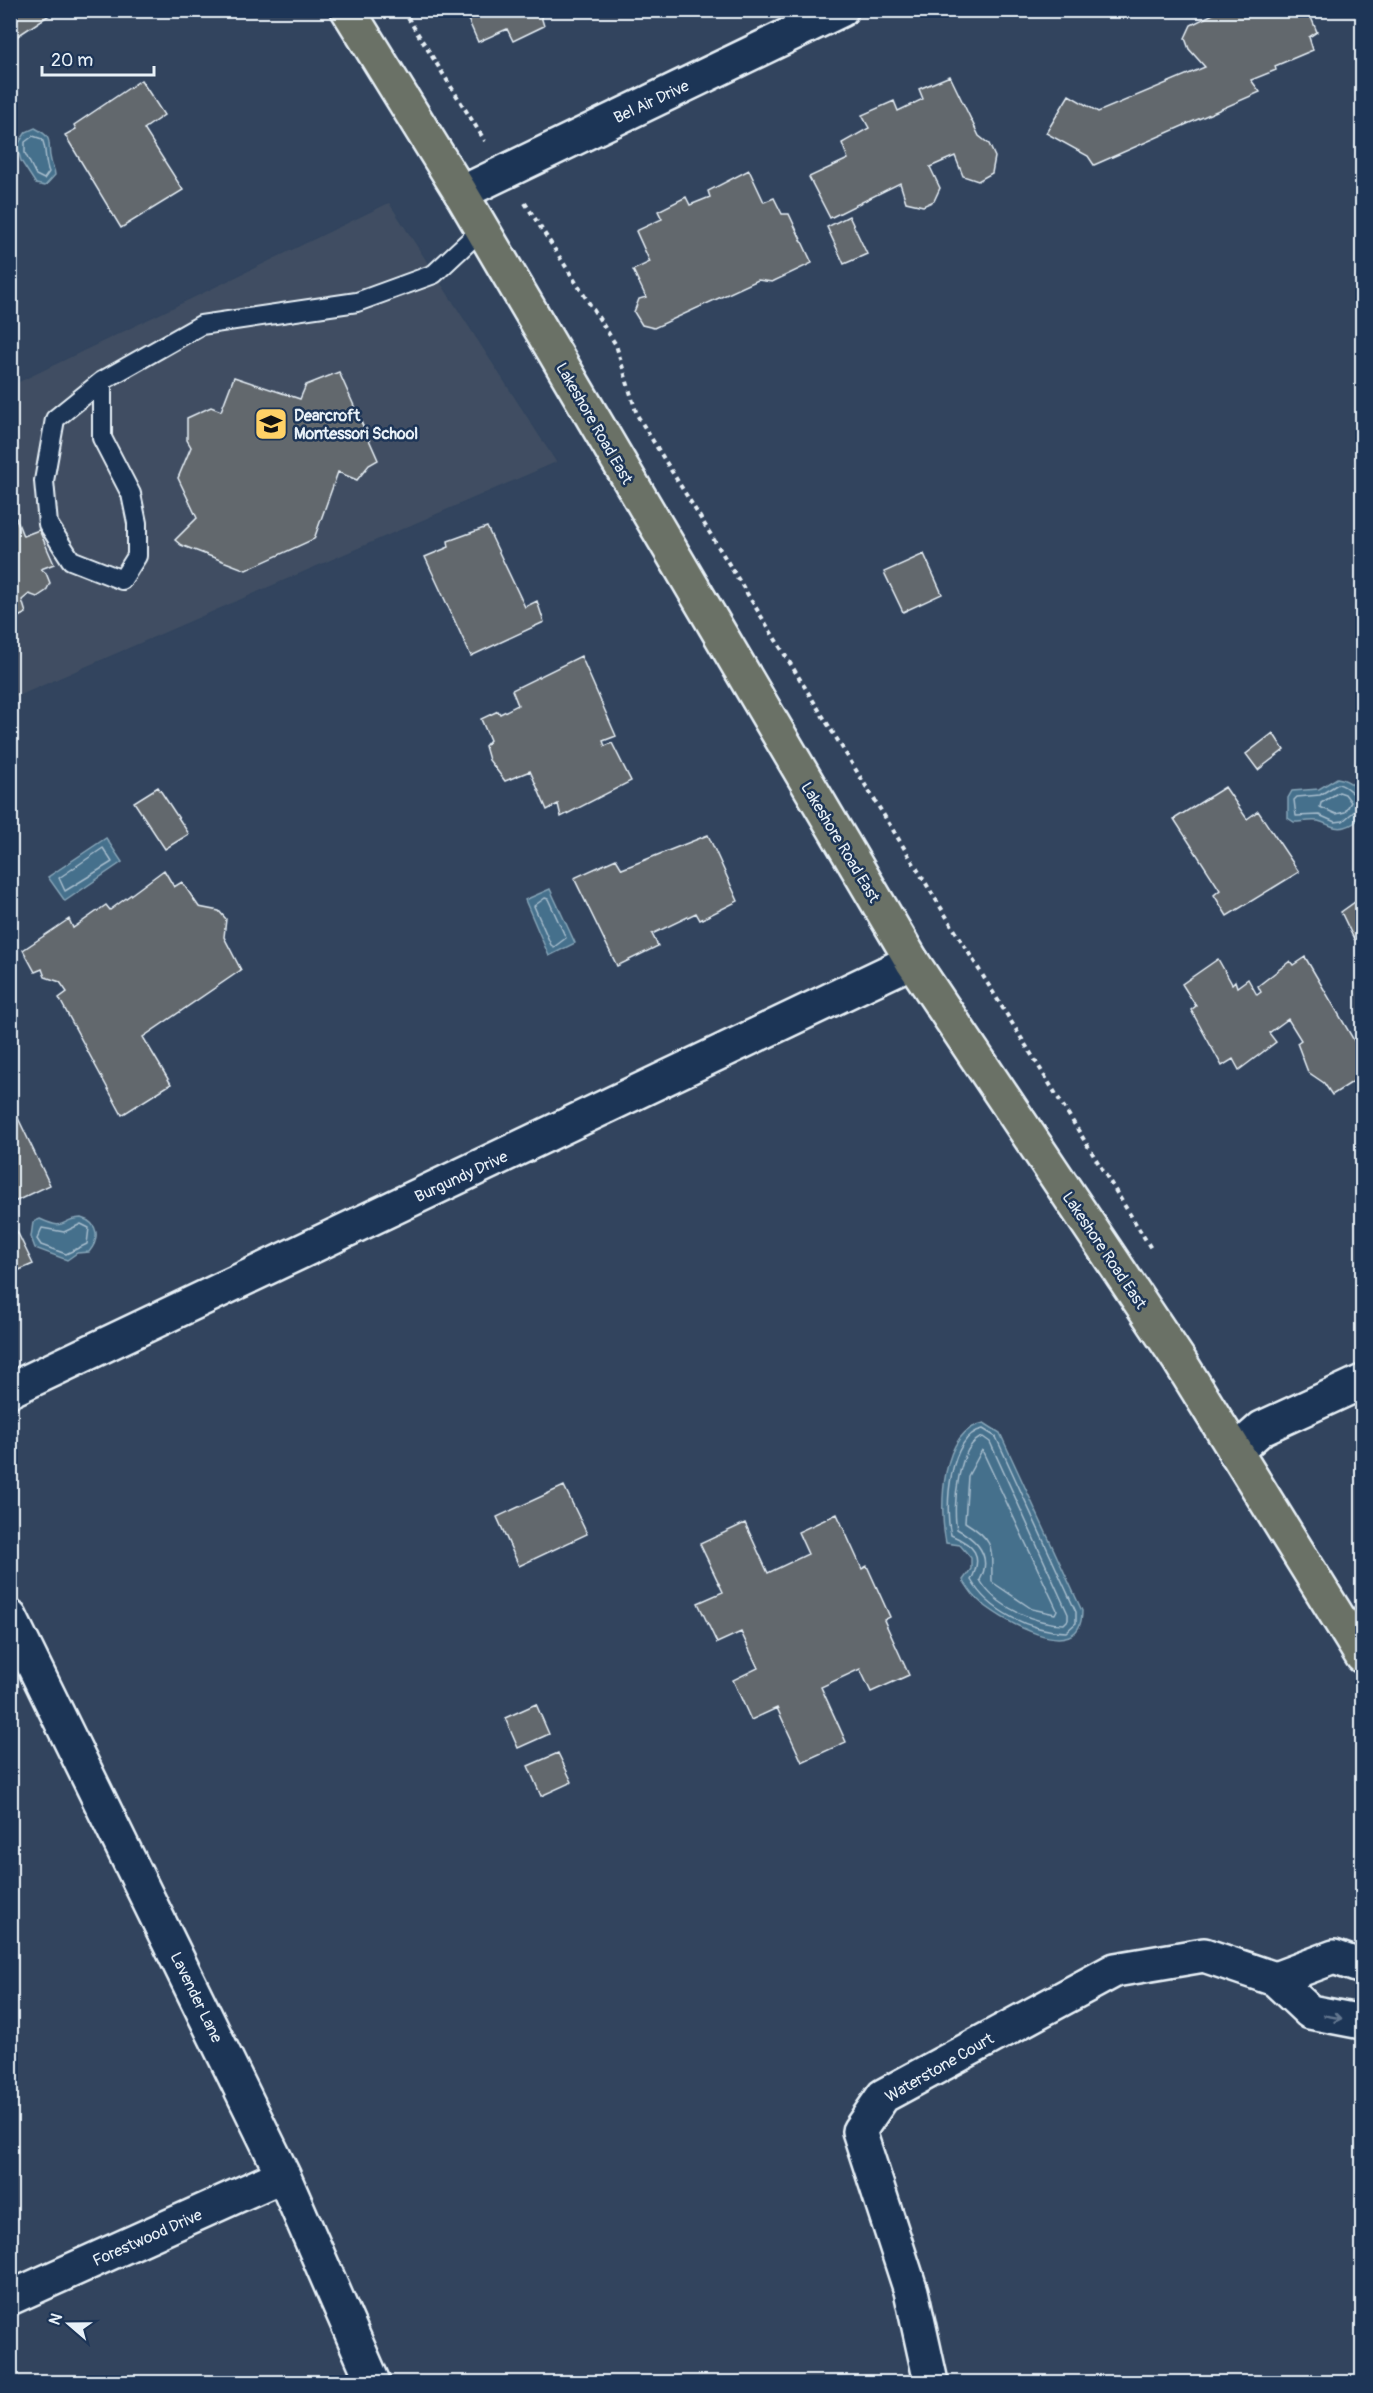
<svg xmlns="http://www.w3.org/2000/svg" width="1373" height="2393" font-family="Pangolin,sans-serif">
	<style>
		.built { fill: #404e62 }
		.water { fill: #45708c; stroke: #86a4b7; stroke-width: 1.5 }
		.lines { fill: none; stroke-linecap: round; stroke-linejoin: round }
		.shore { stroke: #a7bdcd; stroke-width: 1.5 }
		.building { fill: #62676d; stroke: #e8f1f8; stroke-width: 1.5 }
		.service-casing { stroke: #e8f1f8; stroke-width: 22 }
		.minor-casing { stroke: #e8f1f8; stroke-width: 38 }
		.primary-casing { stroke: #e8f1f8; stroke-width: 38 }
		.path { stroke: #e8f1f8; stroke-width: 4; stroke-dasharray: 4.5 4.5; stroke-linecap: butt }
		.service { stroke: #1d3557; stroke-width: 18 }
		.minor { stroke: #1d3557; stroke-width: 33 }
		.primary { stroke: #6a7166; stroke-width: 33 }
		.oneway { stroke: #64778f }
		.labels { text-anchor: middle; stroke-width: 5; stroke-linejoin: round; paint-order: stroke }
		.street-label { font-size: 16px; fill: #e8f1f8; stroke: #1d3557 }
		.poi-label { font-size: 16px; font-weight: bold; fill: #e8f1f8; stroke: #1d3557; text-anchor: start }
	</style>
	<rect width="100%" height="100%" fill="#32445e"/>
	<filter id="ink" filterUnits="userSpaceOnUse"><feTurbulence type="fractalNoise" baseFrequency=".0167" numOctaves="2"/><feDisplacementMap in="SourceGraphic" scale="12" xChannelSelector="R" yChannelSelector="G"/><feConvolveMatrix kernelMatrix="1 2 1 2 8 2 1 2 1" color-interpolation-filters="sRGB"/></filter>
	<g filter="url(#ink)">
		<path class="built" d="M389,203L556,462L11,699V386Z"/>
		<path class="water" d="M35,128C56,139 46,143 51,161C52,167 55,169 55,175L45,186L36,184L21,161L17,146L26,132Z
			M1337,778C1366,782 1373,820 1345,827C1333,830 1328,823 1318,821C1310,820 1301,822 1294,822L1288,818V798L1292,791L1319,789Z
			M106,838L122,862L65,901L48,877Z
			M550,889L575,943L549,956L525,900Z
			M81,1218C99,1223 100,1239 89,1252L77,1253L67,1260L35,1248L31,1237L33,1222L40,1219C68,1232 59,1219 81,1218Z
			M984,1423L1000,1433L1082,1611C1082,1669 997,1618 977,1599C971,1593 967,1586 963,1580L971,1569V1558L960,1545L946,1543C939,1509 940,1431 984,1423Z"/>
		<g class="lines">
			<path class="shore" d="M33,136L42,139C47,149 44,161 49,172L44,179L36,175L25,153V142Z
				M1339,792L1345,794L1351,802L1345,812L1336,814L1320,807L1321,803Z
				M1362,798C1353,797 1349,786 1338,784L1320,795L1297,797L1294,800L1296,816L1319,815L1335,822L1343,821L1357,809L1362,808
				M103,848L112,862L65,891L59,878Z
				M545,898L548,899L566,938L554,947L551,945L534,906Z
				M81,1224L89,1228L87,1244L66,1254L41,1245L37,1239L42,1228L64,1232Z
				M983,1429L996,1437L1076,1612V1623L1066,1632C1031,1631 989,1612 971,1580C984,1555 974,1545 951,1535C944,1508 949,1435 983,1429Z
				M983,1437L990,1442L1068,1614V1620L1064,1624C1036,1624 995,1607 980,1580C993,1556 977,1540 957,1529C952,1508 958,1443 983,1437Z
				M982,1450L1057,1610L1055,1614L1032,1609L992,1582C991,1549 997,1542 965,1522L968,1476Z"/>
		</g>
		<path class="building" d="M10,10H53L54,12L10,41Z
			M464,10H546L540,13L544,26L513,41L507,29L478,42Z
			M1221,10H1308L1317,32L1309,37L1313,50L1275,66L1276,70L1251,80L1260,92L1094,165L1088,156L1046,133L1069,95L1098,112L1205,67L1189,49L1185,38L1191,25Z
			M950,76L979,136L989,144L995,157L992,173L978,181L963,176L955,156L930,167L940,188L934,201L923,206L906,202L900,183L830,218L809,177L848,159L842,143L869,128L862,115L894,101L898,111L923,99L919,89Z
			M141,80L164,115L144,129L183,190L121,228L65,135L76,129L74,125Z
			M749,170L764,202L774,198L782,214H789L812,263L772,282L758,280L654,328L642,325L634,312L639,299L646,297L633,270L650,262L636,231L662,219L658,211L686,197L690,205L710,197L708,191Z
			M849,216L867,254L844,264L827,227Z
			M339,372L378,460L369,465L357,480L338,472L314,539L246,570L181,545L175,540L197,518L178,478L191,447L187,440V418L211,407L221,411L234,377L300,399L306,385Z
			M16,518L23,536L39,530L54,564L41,569L46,573L50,583L46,591L37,597L29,594L22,600L26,613L10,621V520Z
			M487,527L525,607L537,601L544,622L471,656L425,557L449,547L448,541Z
			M924,554L942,594L903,612L884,572Z
			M581,656L616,736L603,741L605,746L612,743L631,781L561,817L558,804L547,810L530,771L505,781L489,760L485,746L490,740L481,719L498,711L500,714L518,705L512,690Z
			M1273,733L1284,750L1258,770L1246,754Z
			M158,787L189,834L165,849L134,802Z
			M1225,787L1247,819L1258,811L1299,872L1227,916L1214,895L1220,890L1174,819Z
			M708,835L738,901L700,920L696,913L652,934L658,946L617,966L574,878L616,859L622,869Z
			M164,870L174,887L182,882L199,907L219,911L226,919L224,937L241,970L143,1037L171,1084L122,1115L59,998L67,992L60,982L45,977L42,969L35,972L23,950L69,919L73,928L106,905L110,910Z
			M1362,897V935L1354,939L1341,912Z
			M1305,957L1362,1054V1076L1332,1095L1324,1083L1308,1072L1297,1043L1301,1040L1288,1019L1269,1033L1276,1042L1239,1070L1233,1059L1222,1066L1191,1010L1196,1006L1182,984L1218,959L1232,984L1235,981L1237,987L1248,979L1257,995L1261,992L1258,986L1290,961L1293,965Z
			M18,1118L50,1185L10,1204V1121Z
			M10,1217L33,1264L10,1274Z
			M564,1486L587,1534L519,1566L497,1517Z
			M837,1514L862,1569L867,1566L890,1617L884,1620L909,1675L871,1692L860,1669L821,1687L846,1742L802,1762L777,1708L751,1720L733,1680L758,1668L741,1632L717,1643L698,1603L723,1592L700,1544L745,1523L768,1573L808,1554L798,1532Z
			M536,1704L549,1734L518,1748L505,1718Z
			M558,1753L572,1782L541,1796L528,1766Z"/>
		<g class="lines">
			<defs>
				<path id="service" d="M102,381V438L131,494L137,523V556L122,580L71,560L48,524L44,481L55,419L102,381L201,325L357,302L434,274L482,229"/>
				<path id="minor" d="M461,193L841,10
					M10,1390L912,961
					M1235,1452L1262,1428L1362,1382
					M10,1617L283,2175L373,2382
					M1275,1979L1334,1957L1362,1967
					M10,2298L283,2175
					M931,2382L911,2291L859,2131L883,2096L1115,1970L1204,1955L1275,1979L1310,2012L1362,2022"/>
				<path id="primary" d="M348,10L461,193L912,961L1179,1360L1362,1656"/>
			</defs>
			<use href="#service" class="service-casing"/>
			<use href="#minor" class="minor-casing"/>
			<use href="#primary" class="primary-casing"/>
			<path class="path" d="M403,10L485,141
				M525,203L616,345L637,415L1152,1250"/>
			<use href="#service" class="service"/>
			<use href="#minor" class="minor"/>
			<use href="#primary" class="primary"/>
		</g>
		<defs><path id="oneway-shaft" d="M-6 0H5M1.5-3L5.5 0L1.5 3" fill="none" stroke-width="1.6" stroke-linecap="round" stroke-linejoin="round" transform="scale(1.5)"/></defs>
		<use class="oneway" href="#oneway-shaft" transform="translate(1333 2017) rotate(10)"/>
	</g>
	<defs>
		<symbol id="school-square" viewBox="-11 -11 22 22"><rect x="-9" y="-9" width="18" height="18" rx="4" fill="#ffd166" stroke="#1d3557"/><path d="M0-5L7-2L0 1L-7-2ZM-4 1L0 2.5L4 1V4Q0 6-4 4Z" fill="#111"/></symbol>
	</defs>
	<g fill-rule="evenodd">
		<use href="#school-square" x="252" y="405" width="38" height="38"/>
	</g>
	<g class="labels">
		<g class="street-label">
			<text transform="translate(651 101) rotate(-25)" y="6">Bel Air Drive</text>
			<text transform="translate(595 423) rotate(60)" y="6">Lakeshore Road East</text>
			<text transform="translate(841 842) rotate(59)" y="6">Lakeshore Road East</text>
			<text transform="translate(461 1176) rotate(-25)" y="6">Burgundy Drive</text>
			<text transform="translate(1105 1250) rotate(56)" y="6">Lakeshore Road East</text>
			<text transform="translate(197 1997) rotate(64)" y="6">Lavender Lane</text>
			<text transform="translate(939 2067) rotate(-30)" y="6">Waterstone Court</text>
			<text transform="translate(147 2237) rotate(-24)" y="6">Forestwood Drive</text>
		</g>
		<g class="poi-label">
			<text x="294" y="421">Dearcroft<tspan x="294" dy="18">Montessori School</tspan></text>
		</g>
	</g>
	<rect width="1373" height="2393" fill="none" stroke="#1d3557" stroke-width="36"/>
	<rect x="18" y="18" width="1337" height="2357" fill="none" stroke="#e8f1f8" stroke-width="2" filter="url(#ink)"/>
	<g transform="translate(69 2324) rotate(290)" stroke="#1d3557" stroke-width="4.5" paint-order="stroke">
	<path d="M0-4.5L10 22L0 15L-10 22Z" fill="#e8f1f8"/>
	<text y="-9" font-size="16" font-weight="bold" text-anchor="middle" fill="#e8f1f8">N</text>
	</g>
	<path d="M42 66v9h112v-9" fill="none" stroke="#e8f1f8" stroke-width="3"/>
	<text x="51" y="66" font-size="18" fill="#e8f1f8" stroke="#1d3557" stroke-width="4.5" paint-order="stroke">20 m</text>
</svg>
